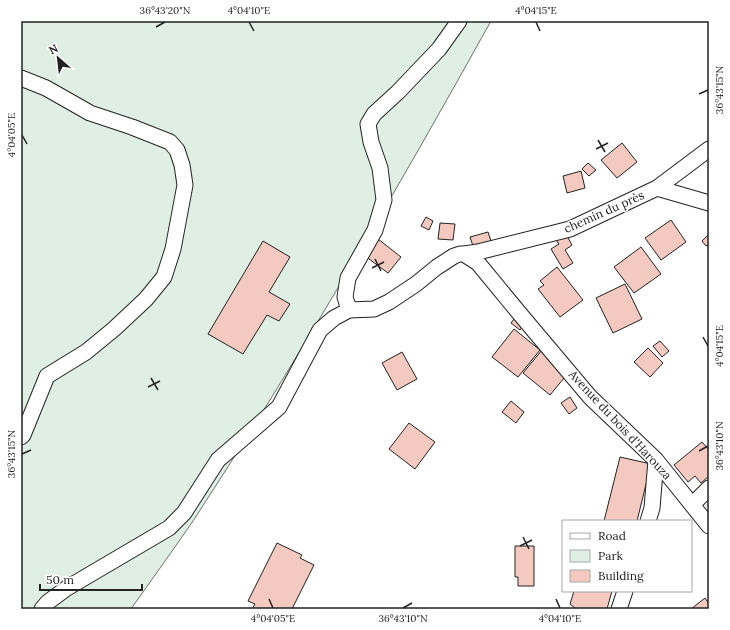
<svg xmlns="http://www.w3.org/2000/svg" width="730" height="630" font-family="Lora,serif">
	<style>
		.green { fill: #e0efe3; stroke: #6f6f6f }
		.building { fill: #f3c9c0; stroke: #222 }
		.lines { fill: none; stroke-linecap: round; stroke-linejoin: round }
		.minor-casing { stroke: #222; stroke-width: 17 }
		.minor { stroke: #fff; stroke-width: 15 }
		.ticks { fill: none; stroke: #222; stroke-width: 1.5 }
		.labels { text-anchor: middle; stroke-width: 3; stroke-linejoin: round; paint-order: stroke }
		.street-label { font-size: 12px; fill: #222; stroke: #fff }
		.neatline { fill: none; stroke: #222; stroke-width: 1.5 }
		.ticks-label { font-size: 10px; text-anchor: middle; fill: #222 }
	</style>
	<rect width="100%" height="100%" fill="#fff"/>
	<path class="green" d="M21,21H491C397,190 300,357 195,518C174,549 152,579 131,609H21Z"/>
	<path class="building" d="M622,143L637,162L617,178L601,160Z
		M588,163L596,170L589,176L582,169Z
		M581,171L585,188L567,193L563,176Z
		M426,217L433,221L429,230L421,226Z
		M671,220L686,242L661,260L645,238Z
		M440,223L455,224L453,240L438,239Z
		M488,232L492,244L474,249L470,237Z
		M566,234L572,245L565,250L573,263L563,269L551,249L559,244L556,240Z
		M709,234V244L706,246L702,241Z
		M378,239L401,257L388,273L365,256Z
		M263,241L290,257L269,292L290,304L279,321L267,315L243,354L208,334Z
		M641,247L661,274L634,293L614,267Z
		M557,267L583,300L560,317L538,289L544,285L540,281Z
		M625,284L642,319L613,333L596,298Z
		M517,315L526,322L520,330L511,323Z
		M514,329L540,350L518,377L492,357Z
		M660,341L669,351L662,357L653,346Z
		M648,348L663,363L650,377L634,362Z
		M542,350L569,372L550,395L523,373Z
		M402,352L417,379L397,390L382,363Z
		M570,397L577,408L569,414L561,403Z
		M511,401L524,412L516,423L502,412Z
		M409,423L435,442L415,469L389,449Z
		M702,442L709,450V476L701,483L695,476L688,482L674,465Z
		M620,457L651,464L637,521H604Z
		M277,543L302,555L300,558L314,565L292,609H252L255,604L248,601Z
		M515,546H534V586H518V577H515Z
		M574,591H612L607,609H576L570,604Z
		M705,598L709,604V609H691Z"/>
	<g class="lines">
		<defs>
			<path id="minor" d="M21,78L46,88L90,113L132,127L170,142L177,150L182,165L185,185L173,249L164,277L146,299L114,329L86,352L47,376L23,435L21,437
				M657,188L709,203
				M464,254L478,252L570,229L657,188L709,149
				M349,310L345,297L348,278L375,230L384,200L380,168L371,142L368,124L374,114L398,92L439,49L459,21
				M692,505L709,488
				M648,521L652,508L656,460
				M42,609L48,602L67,588L169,528L184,513L218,460L279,407L320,330L334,318L349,310L374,309L389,302L416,284L437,267L454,256L460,254H464L478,263L520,314L590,397L656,460L709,526
				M619,609L625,591"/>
		</defs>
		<use href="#minor" class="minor-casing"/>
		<use href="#minor" class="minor"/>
	</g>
	<path class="ticks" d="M249,22L254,31M536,22L540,31M156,27L165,22M699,94L708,90M22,135L27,144M598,140L605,152M596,149L608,143M375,259L381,271M372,268L384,262M703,337L708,346M151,378L158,390M148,387L160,381M699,451L708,446M22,454L31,450M523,537L529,549M520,546L532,540M269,599L273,608M556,599L560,608M403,608L412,603"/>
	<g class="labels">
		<g class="street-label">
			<text transform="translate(604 212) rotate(-24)" y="4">chemin du près</text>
			<text transform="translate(620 425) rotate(47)" y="4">Avenue du bois d'Harouza</text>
		</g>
	</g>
	<rect width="730" height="630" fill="none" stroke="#ffffff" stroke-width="44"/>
	<rect x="562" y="520" width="130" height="72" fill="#ffffff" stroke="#a7a7a7"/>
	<rect x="570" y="533" width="20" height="6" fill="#ffffff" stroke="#a7a7a7"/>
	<text x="598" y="540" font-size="12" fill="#222222">Road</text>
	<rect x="570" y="550" width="20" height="12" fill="#e0efe3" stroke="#a7a7a7"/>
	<text x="598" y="560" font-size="12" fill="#222222">Park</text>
	<rect x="570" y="570" width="20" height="12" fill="#f3c9c0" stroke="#a7a7a7"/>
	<text x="598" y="580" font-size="12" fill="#222222">Building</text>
	<g transform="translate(58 58) rotate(332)" stroke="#ffffff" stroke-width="3" paint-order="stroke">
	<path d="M0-3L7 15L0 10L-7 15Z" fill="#222222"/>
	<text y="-6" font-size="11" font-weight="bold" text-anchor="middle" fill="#222222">N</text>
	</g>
	<path d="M40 584v6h102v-6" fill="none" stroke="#222222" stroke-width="2"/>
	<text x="46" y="584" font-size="12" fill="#222222" stroke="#ffffff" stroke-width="3" paint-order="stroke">50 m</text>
	<rect x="22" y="22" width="686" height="586" class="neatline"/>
	<g class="ticks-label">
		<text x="165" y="14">36°43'20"N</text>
		<text x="249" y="14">4°04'10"E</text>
		<text x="536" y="14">4°04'15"E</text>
		<text transform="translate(719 90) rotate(-90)" y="4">36°43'15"N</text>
		<text transform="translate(11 135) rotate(-90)" y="4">4°04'05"E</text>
		<text transform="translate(719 346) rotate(-90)" y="4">4°04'15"E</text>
		<text transform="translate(719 446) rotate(-90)" y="4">36°43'10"N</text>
		<text transform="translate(11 454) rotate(-90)" y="4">36°43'15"N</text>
		<text x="273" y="622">4°04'05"E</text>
		<text x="403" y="622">36°43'10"N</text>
		<text x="560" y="622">4°04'10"E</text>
	</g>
</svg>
